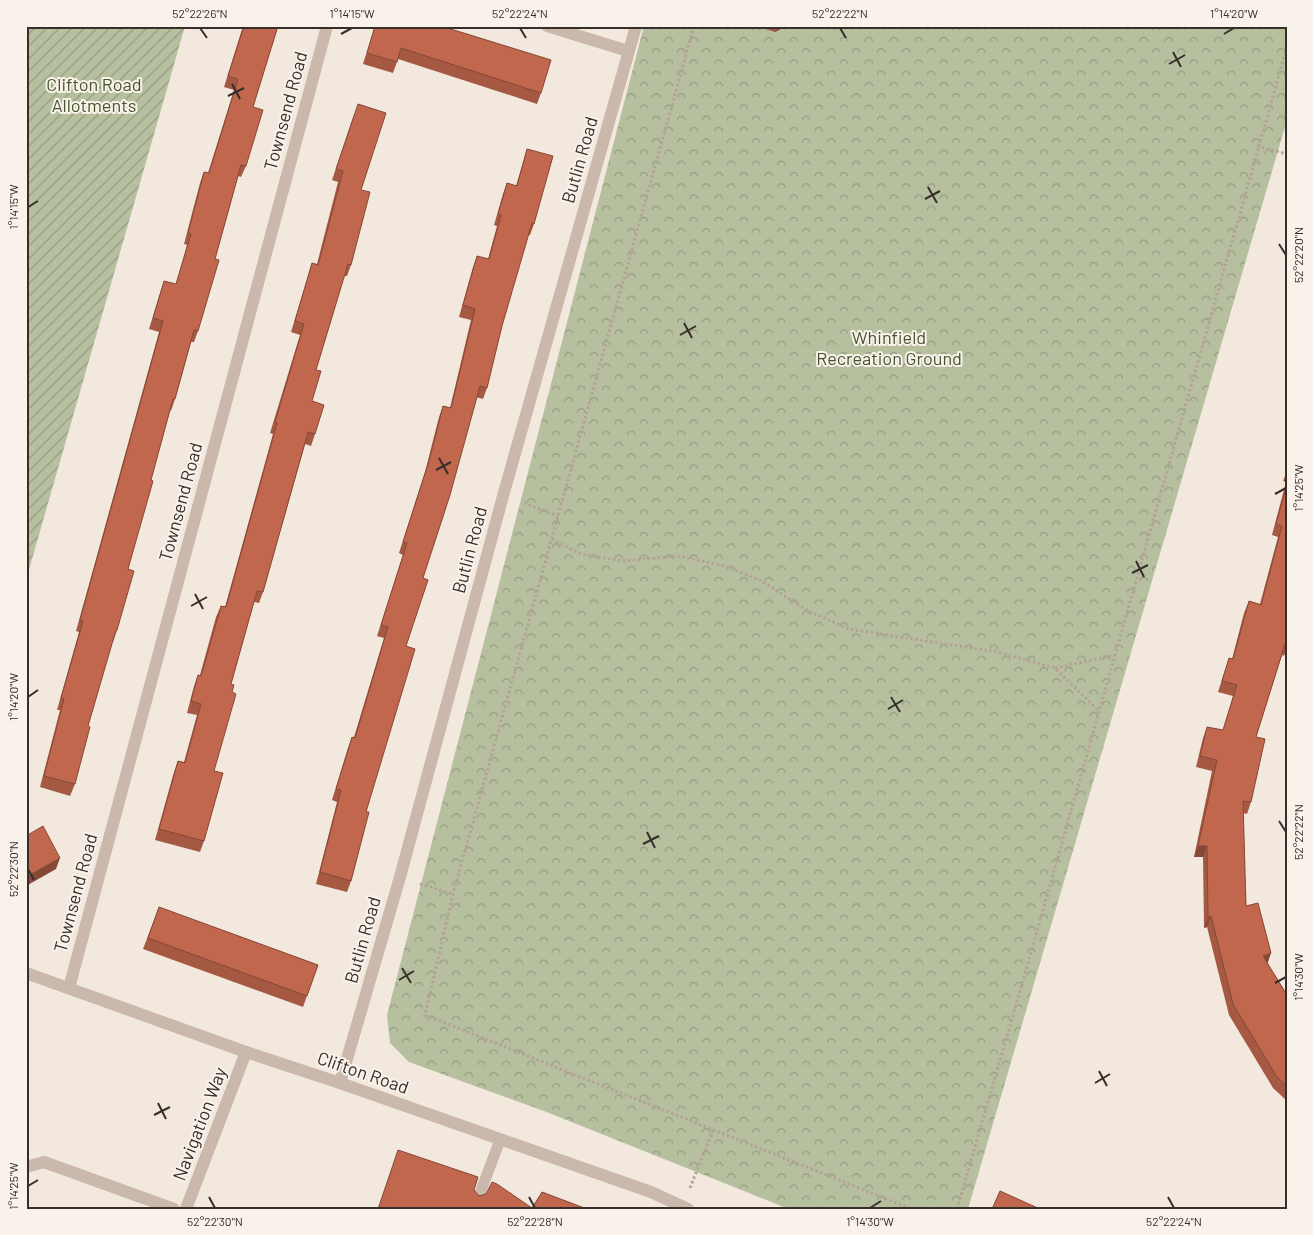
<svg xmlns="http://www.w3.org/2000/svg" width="1313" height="1235" font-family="Barlow,sans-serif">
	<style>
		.park { fill: url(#park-crowns) }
		.garden { fill: url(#garden-furrows) }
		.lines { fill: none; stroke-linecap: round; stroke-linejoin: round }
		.path { stroke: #b5a295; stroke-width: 3; stroke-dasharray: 2.5 2.5; stroke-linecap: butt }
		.service { stroke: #c9b8ab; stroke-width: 11 }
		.minor { stroke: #c9b8ab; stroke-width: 12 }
		.tertiary { stroke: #c9b8ab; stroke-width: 12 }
		.wall { fill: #a55943 }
		.shaded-wall { fill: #864837 }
		.building { fill: #c0674e; stroke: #864837 }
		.ticks { fill: none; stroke: #372e2a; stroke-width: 2 }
		.labels { text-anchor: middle; stroke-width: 4; stroke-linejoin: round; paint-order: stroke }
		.park-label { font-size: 18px; fill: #47542e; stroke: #f9f2eb }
		.street-label { font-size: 18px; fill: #372e2a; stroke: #f9f2eb }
		.neatline { fill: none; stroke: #372e2a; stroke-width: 2 }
		.ticks-label { font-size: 12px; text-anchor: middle; fill: #372e2a }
	</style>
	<defs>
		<pattern id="park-crowns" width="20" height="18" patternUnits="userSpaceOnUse" patternTransform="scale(1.25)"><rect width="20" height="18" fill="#b6c09f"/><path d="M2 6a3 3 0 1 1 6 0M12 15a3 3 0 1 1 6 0" fill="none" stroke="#959c82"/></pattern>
		<pattern id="garden-furrows" width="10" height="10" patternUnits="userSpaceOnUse" patternTransform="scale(1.25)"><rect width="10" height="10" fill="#b6c09f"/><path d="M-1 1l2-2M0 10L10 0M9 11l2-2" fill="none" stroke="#959c82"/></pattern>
	</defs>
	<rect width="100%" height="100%" fill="#f2e8de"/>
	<path class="park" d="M644,26H1287V120L968,1209H789L544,1111L409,1062L390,1043L387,1015Z"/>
	<path class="garden" d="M26,26H185L26,580Z"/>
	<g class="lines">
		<path class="path" d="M694,26L453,894L425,1015L912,1209
			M1257,146L1287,154
			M524,503L558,516
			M552,539L581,554L623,561L678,556L724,566L760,580L808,611L849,629L998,652L1055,668L1099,711
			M1055,668L1115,655
			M420,884L453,894
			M648,1105L650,1098
			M690,1188L713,1130
			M957,1209L1026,970L1287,47"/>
		<path class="service" d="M474,1209L500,1140"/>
		<path class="minor" d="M547,26L628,51
			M69,988L327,26
			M340,1083L400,877L503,496L636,26
			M26,1167L44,1162L174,1209
			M186,1209L246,1052"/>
		<path class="tertiary" d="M26,973L246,1052L340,1083L651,1192L688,1209"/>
	</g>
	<path class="wall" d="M243,26H278L253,107L246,166L241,177L238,176L215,259L198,331L194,342H191L175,399L171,411L170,410L151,480L128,569L117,630L113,642L112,641L88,726L75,784L70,796L40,787L60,710H57L79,632L76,631L159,332L149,329L164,281L176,284L187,245L184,244L200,183L204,172L208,173L234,90L224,87Z
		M375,26H441L541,93L537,104L398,59L393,73L363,64Z
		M755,26H786L775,32Z
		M354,115L361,190L351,265L347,276H344L316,370L312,401L315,434L311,446L305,444L263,592L259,603L254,602L231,684L214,771L204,841L200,852L155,840L174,772L178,761L184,762L197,715L187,713L194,686L198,675H200L216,617L221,606L225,607L273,434L270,433L300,335L291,332L312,263L317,264L338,182L332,180Z
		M527,149L534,224L530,235H528L502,326L487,388L483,399L476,397L423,578L366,812L351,881L347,892L316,884L337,802L332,800L348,748L352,737H354L384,638L377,636L403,555L399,553L425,472L439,417L443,406L450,408L471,320L459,317L473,267L477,256L488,259L497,226L494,225L503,194L507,183L516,186Z
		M1287,471V648L1284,656L1282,655L1256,737L1251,802L1247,814L1243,813L1246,906L1267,963L1287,995V1101L1273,1088L1229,1015L1207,927L1204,928L1203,857H1194L1212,771L1196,767L1203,738L1207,727L1223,730L1233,696L1218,692L1229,658L1232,659L1244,613L1249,601L1260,604L1278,537L1272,535L1286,482L1283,481Z
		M159,907L318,965L303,1007L143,949Z"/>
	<path class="shaded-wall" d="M777,26H786L775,32Z
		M1198,846H1207L1203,857H1194Z
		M60,858L56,869L26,886V877Z
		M1211,916L1207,927L1204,928L1208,917Z
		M1271,953L1267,965L1263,956Z"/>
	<path class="building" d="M244,26H278L253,107L263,110L246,166L241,165L215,259L219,260L198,331L194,330L175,399H173L151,480L153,481L128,569L134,571L117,630H116L88,726L90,727L75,784L44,776L64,699L61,698L83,621L80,620L163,321L153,318L164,281L176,284L191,234L188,233L204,172L209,173L238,79L228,76Z
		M375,26H441L551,60L541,93L401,48L397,62L367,53Z
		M358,104L386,113L361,190L370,192L351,265L348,264L316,370L321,371L312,401L324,405L315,434L308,432L263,592L257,591L231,684L234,685L232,692L236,694L214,771L223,773L204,841L159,829L178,761L185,763L201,704L191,701L198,675L201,676L221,606L226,607L277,423L275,422L304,324L295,321L312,263L318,265L343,171L336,169Z
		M527,149L553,156L534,224L532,223L502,326L487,388L480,386L450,495L423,578L428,580L406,646L415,649L366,812H369L351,881L320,872L341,790L336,789L352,737L355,738L388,627L381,625L407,543L403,542L429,461L443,406L451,408L475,309L463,305L477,256L489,259L501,215L498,214L507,183L517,186Z
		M1287,484V644H1285L1256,737L1265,739L1251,802L1243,801L1246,906L1258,903L1271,953L1263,956L1287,995V1086L1277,1077L1233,1004L1211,916L1208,917L1207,846H1198L1217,760L1200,756L1207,727L1223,730L1237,685L1222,681L1229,658L1233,659L1249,601L1261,605L1282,526L1276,524Z
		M43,826L60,858L26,877V836Z
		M159,907L318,965L307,996L148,938Z
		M398,1150L478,1177L474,1190L479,1196L486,1194L492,1182L497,1184L532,1208L542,1192L587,1209H378Z
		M1000,1191L1040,1209H992Z"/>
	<path class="ticks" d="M200,28L207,38M520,28L526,38M840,28L846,38M341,34L352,28M1224,34L1234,28M1173,52L1181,67M1169,64L1185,55M232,84L240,99M228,96L244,88M928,187L937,203M925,199L940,191M28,207L38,201M1279,244L1286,255M684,323L692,338M680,335L696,326M439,458L448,474M436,470L451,462M1275,494L1286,488M1136,561L1144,577M1132,573L1148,565M195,594L203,609M191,606L207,597M28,697L38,690M891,697L900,712M888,709L903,700M1279,821L1286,832M647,832L655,848M643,844L659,836M28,869L34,880M402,968L411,983M399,980L414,971M1275,983L1286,977M1099,1071L1107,1086M1095,1083L1110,1074M158,1103L166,1119M154,1115L170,1107M28,1186L38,1180M209,1197L215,1208M529,1197L535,1208M1168,1197L1174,1208M870,1208L881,1201"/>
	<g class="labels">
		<g class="park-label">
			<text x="94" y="91">Clifton Road<tspan x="94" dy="21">Allotments</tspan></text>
			<text x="889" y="344">Whinfield<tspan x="889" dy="21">Recreation Ground</tspan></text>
		</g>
		<g class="street-label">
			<text transform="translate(286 111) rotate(-75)" y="6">Townsend Road</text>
			<text transform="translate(580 160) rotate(-74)" y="6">Butlin Road</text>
			<text transform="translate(181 502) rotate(-75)" y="6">Townsend Road</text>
			<text transform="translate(470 550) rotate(-75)" y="6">Butlin Road</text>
			<text transform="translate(76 893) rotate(-75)" y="6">Townsend Road</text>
			<text transform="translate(363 940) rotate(-74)" y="6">Butlin Road</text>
			<text transform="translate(363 1073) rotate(19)" y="6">Clifton Road</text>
			<text transform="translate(200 1124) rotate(-69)" y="6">Navigation Way</text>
		</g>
	</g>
	<rect width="1313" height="1235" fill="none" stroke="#f9f2eb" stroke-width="55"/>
	<rect x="28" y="28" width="1258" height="1180" class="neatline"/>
	<g class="ticks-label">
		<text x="200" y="18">52°22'26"N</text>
		<text x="352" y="18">1°14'15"W</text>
		<text x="520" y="18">52°22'24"N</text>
		<text x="840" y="18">52°22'22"N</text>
		<text x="1234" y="18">1°14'20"W</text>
		<text transform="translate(14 207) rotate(-90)" y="4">1°14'15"W</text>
		<text transform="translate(1299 255) rotate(-90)" y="4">52°22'20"N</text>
		<text transform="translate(1299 488) rotate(-90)" y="4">1°14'25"W</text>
		<text transform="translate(14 697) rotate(-90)" y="4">1°14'20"W</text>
		<text transform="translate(1299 832) rotate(-90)" y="4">52°22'22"N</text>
		<text transform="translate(14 869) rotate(-90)" y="4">52°22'30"N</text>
		<text transform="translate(1299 977) rotate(-90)" y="4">1°14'30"W</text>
		<text transform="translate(14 1186) rotate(-90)" y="4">1°14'25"W</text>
		<text x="215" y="1226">52°22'30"N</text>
		<text x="535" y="1226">52°22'28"N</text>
		<text x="870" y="1226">1°14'30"W</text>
		<text x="1174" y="1226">52°22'24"N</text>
	</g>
</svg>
